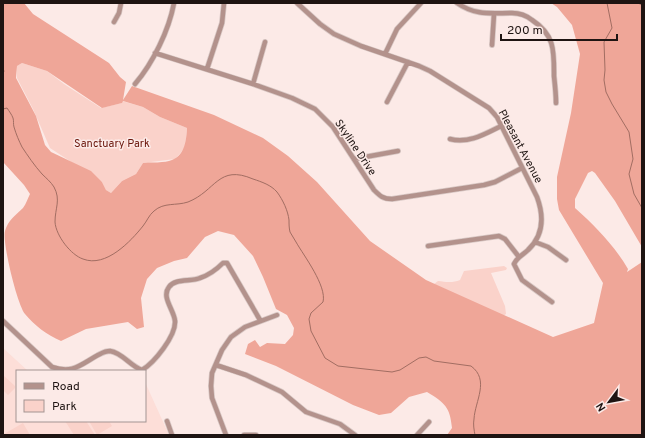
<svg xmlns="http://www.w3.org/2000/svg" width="645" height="438" font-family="Overpass,sans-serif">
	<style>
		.built { fill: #fdded8 }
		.green { fill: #fad2ca }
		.forest { fill: #efa698; fill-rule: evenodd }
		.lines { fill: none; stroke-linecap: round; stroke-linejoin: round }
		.stream { stroke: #a26d62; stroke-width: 1 }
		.minor-casing { stroke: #d8c8c5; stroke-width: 6 }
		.minor { stroke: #b3928c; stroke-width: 4.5 }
		.labels { text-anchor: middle; stroke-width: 3; stroke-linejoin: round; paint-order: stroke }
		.park-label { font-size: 11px; fill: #6a150b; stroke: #fceae7 }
		.street-label { font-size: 11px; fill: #1e1412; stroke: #fceae7 }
	</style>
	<rect width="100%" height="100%" fill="#fceae7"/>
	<path class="built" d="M3,348L28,371H17V421H145V382L169,435H3Z"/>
	<path class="green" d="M22,63L47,71L64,84L101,108L122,103V101L143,107L160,117L187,128L185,148L175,159L143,163L136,174L122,181L111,193L106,190L102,182L50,148L33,109L17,78V66Z
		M504,266L507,268L506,270L491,273L505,306L506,314L503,316L434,284L438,281C446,282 453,283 460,280L464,271Z
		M3,375L15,386V388L8,395L3,390Z
		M65,421H86L95,435H74Z
		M89,421H109L112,426L97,435Z
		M23,423L30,435H5L4,434Z"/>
	<path class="forest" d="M3,3H24L33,14L109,63L120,77L126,82L123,100L132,86L214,115L263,138L288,156L317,182L370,241L426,280L553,337L594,323L603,283L559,210L557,199V177L571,113L580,54L572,25L557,7L551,3H642V247L615,201L595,173L592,171L588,173L575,199V208C595,226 614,245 628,269L627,272L642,262V435H447L452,428C450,407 445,403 427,392L409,397L391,413L379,415L353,405L276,366L245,354L248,344L255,340L260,347L267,343L285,344L293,335L294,328L287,315L276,309L263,277L253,256L234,235L218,231L205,237L187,258L174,261L157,268L147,279L141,298L144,327L137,329L128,322L86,329L61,341C47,335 34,325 25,314C17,304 2,242 5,231C8,220 16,215 23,208C26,204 28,198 30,194L24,185L3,162ZM22,63L47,71L102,108L122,103L123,101L143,107L160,117L187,128C186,146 183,161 162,162C156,163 150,162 143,163L136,174L122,181L111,193L106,190L102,182L91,171L51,152L45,145L36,116L16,78L17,66Z"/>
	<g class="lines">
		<path class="stream" d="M607,3L612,28L604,42L605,70L604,80L606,92L612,104L629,132L633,159L629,174L634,194L642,208
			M638,3L642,5
			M3,69L4,71L3,74
			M3,109L7,108C9,111 12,115 13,118C14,121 13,124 14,127C16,134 19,141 22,147C28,156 34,165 42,174C46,178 51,182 54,187C61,200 55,208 55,222C56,236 71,255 83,259C106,268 131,241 143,226C147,221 149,215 154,211C164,202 176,206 188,202C216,191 218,164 253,179C262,182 271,185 277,192C283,200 288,211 289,220C289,224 289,228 290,232C292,235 294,239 296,242C304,256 327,286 323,302L311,313L309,319L311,331L325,358L338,366L392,372L400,370L419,358L426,357L434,361L471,366C490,380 475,401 474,419C473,424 474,430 475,435"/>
		<defs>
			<path id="minor" d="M297,3L320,24L334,34L361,46L419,66L430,71L489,108L497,117L537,197C544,216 544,235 528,250C523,255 517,257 514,264L522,280L552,302
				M457,3C476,16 491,13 512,13C519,13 527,16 532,20C555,35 554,51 554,76C555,85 556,94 556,103
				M114,22L119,13L121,3
				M492,45L494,14
				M155,53L253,84L292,98L315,109L333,127L374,190C380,196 383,199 392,199L484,185L495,182L522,168
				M385,54L397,29L421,3
				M207,69L222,23L224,3
				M135,84C153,63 169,30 174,3
				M253,84L265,42
				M387,102L408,62
				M450,139C468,144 485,134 501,126
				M354,159L398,151
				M535,242L548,247L566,260
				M428,246L499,236L505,239L519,257
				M3,321L52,367C73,374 80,365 98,355C102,353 105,351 110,351C123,353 130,366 142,370C154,363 176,336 175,321C174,310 161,297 169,287C175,278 191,282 200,278C209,275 217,269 223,263H227L260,320
				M216,365L246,375L282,392L306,412L340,424L355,435
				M167,421L172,435
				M226,435L212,398L211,386L212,373L222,350L231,337L245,327L277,315
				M244,435H256
				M417,435L429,422"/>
		</defs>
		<use href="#minor" class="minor-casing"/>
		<use href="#minor" class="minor"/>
	</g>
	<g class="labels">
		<g class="park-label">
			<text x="112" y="147">Sanctuary Park</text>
		</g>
		<g class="street-label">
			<text transform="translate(521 146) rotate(62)" y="4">Pleasant Avenue</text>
			<text transform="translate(356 147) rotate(56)" y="4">Skyline Drive</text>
		</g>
	</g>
	<rect width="645" height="438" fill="none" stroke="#1e1412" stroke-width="8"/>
	<rect x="16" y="370" width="130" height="52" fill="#fceae7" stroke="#a39492"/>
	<rect x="24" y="383" width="20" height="6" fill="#b3928c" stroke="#a39492"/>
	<text x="52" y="390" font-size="12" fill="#1e1412">Road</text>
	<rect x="24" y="400" width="20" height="12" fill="#fad2ca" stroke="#a39492"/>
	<text x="52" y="410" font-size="12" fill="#1e1412">Park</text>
	<g transform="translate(609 402) rotate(238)" stroke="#fceae7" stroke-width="3" paint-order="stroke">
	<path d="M0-3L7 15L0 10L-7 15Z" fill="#1e1412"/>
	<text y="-6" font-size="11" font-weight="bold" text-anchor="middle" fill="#1e1412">N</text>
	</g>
	<path d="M501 34v6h116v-6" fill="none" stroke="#1e1412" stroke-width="2"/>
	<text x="507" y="34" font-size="12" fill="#1e1412" stroke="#fceae7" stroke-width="3" paint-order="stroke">200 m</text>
</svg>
